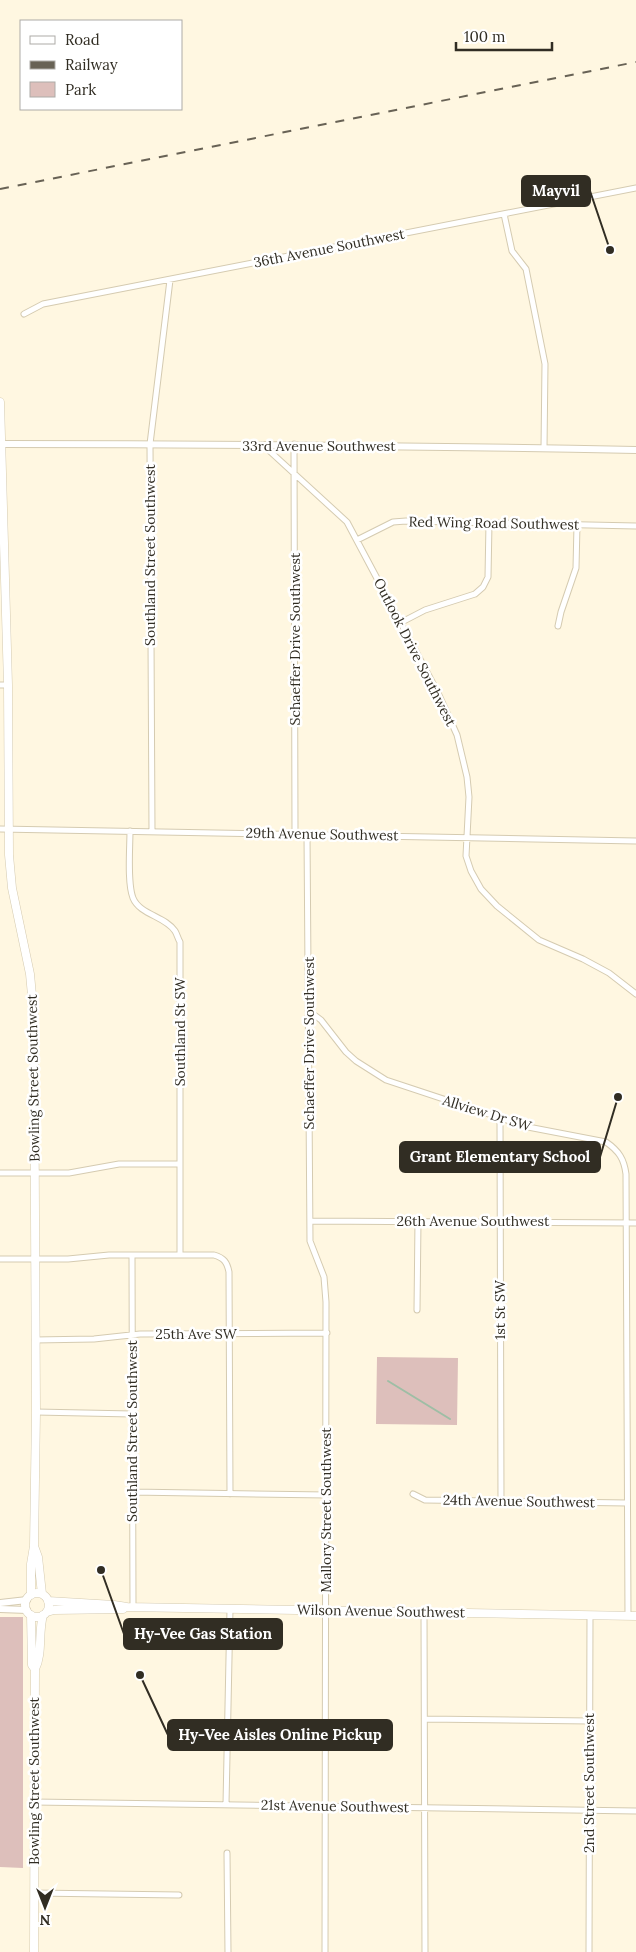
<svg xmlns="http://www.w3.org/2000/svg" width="636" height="1952" font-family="Lora,serif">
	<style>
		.green { fill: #ddbfbb }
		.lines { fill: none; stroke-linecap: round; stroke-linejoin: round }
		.stream { stroke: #9ebea5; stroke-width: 2 }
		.minor-casing { stroke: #d5cbb1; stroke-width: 7 }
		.tertiary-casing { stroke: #d5cbb1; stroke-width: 8 }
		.secondary-casing { stroke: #d5cbb1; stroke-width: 9 }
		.minor { stroke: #fff; stroke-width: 5 }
		.tertiary { stroke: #fff; stroke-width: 6 }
		.secondary { stroke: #fff; stroke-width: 8 }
		.rail { stroke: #686255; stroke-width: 2; stroke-dasharray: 9 9; stroke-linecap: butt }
		.labels { text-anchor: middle; stroke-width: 5; stroke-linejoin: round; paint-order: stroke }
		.street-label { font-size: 14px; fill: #312d23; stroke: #fff }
		.leader { fill: none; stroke: #312d23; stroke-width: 2 }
		.callout-dot { fill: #312d23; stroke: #fff; stroke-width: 2 }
		.callout { fill: #312d23; stroke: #312d23; stroke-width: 2 }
		.callout-label { font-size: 15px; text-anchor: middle; font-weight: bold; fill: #fff }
	</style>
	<rect width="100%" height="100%" fill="#fff7e1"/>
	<path class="green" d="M377,1357L458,1358L457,1425L376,1424Z
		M0,1617H23V1868L0,1867Z"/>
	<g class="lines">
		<path class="stream" d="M388,1381L450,1419"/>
		<defs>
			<path id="minor" d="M504,214L512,251L526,269L545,364L544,448
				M24,314L43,304L636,188
				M294,444L295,834
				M263,445L347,522L438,693L457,735L467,777L469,797L466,856L471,871L481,889L497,906L539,940L583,959L609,973L636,994
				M357,540L393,522L406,521L636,526
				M400,623L425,610L475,594L483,587L488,577L489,523
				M558,626L561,612L576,568L577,525
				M0,685H8
				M0,829L636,841
				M130,831C130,848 127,883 133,898C140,915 165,916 175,931C177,934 178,939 180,942V1255
				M152,831L150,444L170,280
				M307,834L310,1241L324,1277L326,1302L325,1952
				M309,1011L321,1020L346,1052L356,1061L386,1080L528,1127L606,1142C619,1151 624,1159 626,1174L628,1616
				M500,1119L501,1501
				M0,1173H69L119,1164H180
				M310,1221L636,1223
				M132,1255L133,1607
				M0,1259H68L109,1255H214C224,1258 227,1262 229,1272L230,1494
				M417,1310L418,1221
				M35,1340L94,1339L140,1334L327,1333
				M36,1412L132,1414
				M132,1492L327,1495
				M413,1494L425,1500L627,1503
				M424,1612L425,1952
				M425,1719L590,1721
				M34,1802L636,1811
				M226,1804L230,1609
				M227,1853L228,1952
				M34,1893L179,1895
				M589,1952L590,1615"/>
			<path id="tertiary" d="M2,444C214,444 425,446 636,450
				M0,1603L27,1600
				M0,1609L27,1610"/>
			<path id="secondary" d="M0,402L8,685L9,855L12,888L30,974L34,1017L36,1412L34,1546L31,1564V1595
				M34,1546L38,1557L42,1594
				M25 1605a12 12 0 1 1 24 0a12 12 0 1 1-24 0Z
				M48,1601L114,1605L127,1607L636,1616
				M47,1612L54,1610L123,1609
				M31,1615L32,1665L35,1669L34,1952
				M35,1669C43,1653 38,1633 43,1615"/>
		</defs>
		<use href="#minor" class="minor-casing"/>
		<use href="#tertiary" class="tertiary-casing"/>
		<use href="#secondary" class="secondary-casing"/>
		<use href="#minor" class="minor"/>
		<use href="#tertiary" class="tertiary"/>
		<use href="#secondary" class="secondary"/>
		<path class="rail" d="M0,189L636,62"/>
	</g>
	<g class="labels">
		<g class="street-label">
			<text transform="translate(329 248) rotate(-11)" y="5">36th Avenue Southwest</text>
			<text x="319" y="451">33rd Avenue Southwest</text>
			<text transform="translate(494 523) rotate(1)" y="5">Red Wing Road Southwest</text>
			<text transform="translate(150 555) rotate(-90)" y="5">Southland Street Southwest</text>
			<text transform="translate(295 639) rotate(-90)" y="5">Schaeffer Drive Southwest</text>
			<text transform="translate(415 652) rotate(63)" y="5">Outlook Drive Southwest</text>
			<text transform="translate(322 834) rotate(1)" y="5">29th Avenue Southwest</text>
			<text transform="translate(180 1032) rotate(-90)" y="5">Southland St SW</text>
			<text transform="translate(309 1043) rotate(-90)" y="5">Schaeffer Drive Southwest</text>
			<text transform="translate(33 1078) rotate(-91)" y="5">Bowling Street Southwest</text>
			<text transform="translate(487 1113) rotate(17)" y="5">Allview Dr SW</text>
			<text x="473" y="1226">26th Avenue Southwest</text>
			<text transform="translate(500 1310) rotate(-90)" y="5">1st St SW</text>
			<text x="196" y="1339">25th Ave SW</text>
			<text transform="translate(132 1431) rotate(-90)" y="5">Southland Street Southwest</text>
			<text transform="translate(519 1501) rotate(1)" y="5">24th Avenue Southwest</text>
			<text transform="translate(326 1510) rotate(-90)" y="5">Mallory Street Southwest</text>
			<text transform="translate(381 1611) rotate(1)" y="5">Wilson Avenue Southwest</text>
			<text transform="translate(34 1781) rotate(-90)" y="5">Bowling Street Southwest</text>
			<text transform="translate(589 1783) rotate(-90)" y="5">2nd Street Southwest</text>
			<text transform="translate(335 1806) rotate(1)" y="5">21st Avenue Southwest</text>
		</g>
	</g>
	<path class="leader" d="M610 250L590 191M618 1097L600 1157M101 1570L124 1634M140 1675L168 1735"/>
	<g class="callout-dot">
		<circle cx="610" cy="250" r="5"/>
		<circle cx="618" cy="1097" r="5"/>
		<circle cx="101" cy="1570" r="5"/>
		<circle cx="140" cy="1675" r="5"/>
	</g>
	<g class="callout">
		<rect x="522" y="176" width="68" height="30" rx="5"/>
		<rect x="400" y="1142" width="200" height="30" rx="5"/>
		<rect x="124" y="1619" width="158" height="30" rx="5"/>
		<rect x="168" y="1720" width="224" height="30" rx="5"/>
	</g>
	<g class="callout-label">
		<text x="556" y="196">Mayvil</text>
		<text x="500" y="1162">Grant Elementary School</text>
		<text x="203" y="1639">Hy-Vee Gas Station</text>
		<text x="280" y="1740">Hy-Vee Aisles Online Pickup</text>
	</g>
	<rect x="20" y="20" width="162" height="90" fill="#ffffff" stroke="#adaba7"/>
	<rect x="30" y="36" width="25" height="8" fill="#ffffff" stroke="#adaba7"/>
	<text x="65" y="45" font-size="15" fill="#312d23">Road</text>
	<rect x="30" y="61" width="25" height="8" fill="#686255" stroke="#adaba7"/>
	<text x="65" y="70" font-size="15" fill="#312d23">Railway</text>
	<rect x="30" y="82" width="25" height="15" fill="#ddbfbb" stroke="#adaba7"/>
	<text x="65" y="95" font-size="15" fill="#312d23">Park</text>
	<g transform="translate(45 1907) rotate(180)" stroke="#ffffff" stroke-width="4" paint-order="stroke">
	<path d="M0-4L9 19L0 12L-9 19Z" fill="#312d23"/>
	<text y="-8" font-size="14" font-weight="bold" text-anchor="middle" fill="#312d23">N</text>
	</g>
	<path d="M456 42v8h96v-8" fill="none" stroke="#312d23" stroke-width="2.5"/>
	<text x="464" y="42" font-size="15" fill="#312d23" stroke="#ffffff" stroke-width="4" paint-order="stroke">100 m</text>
</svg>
